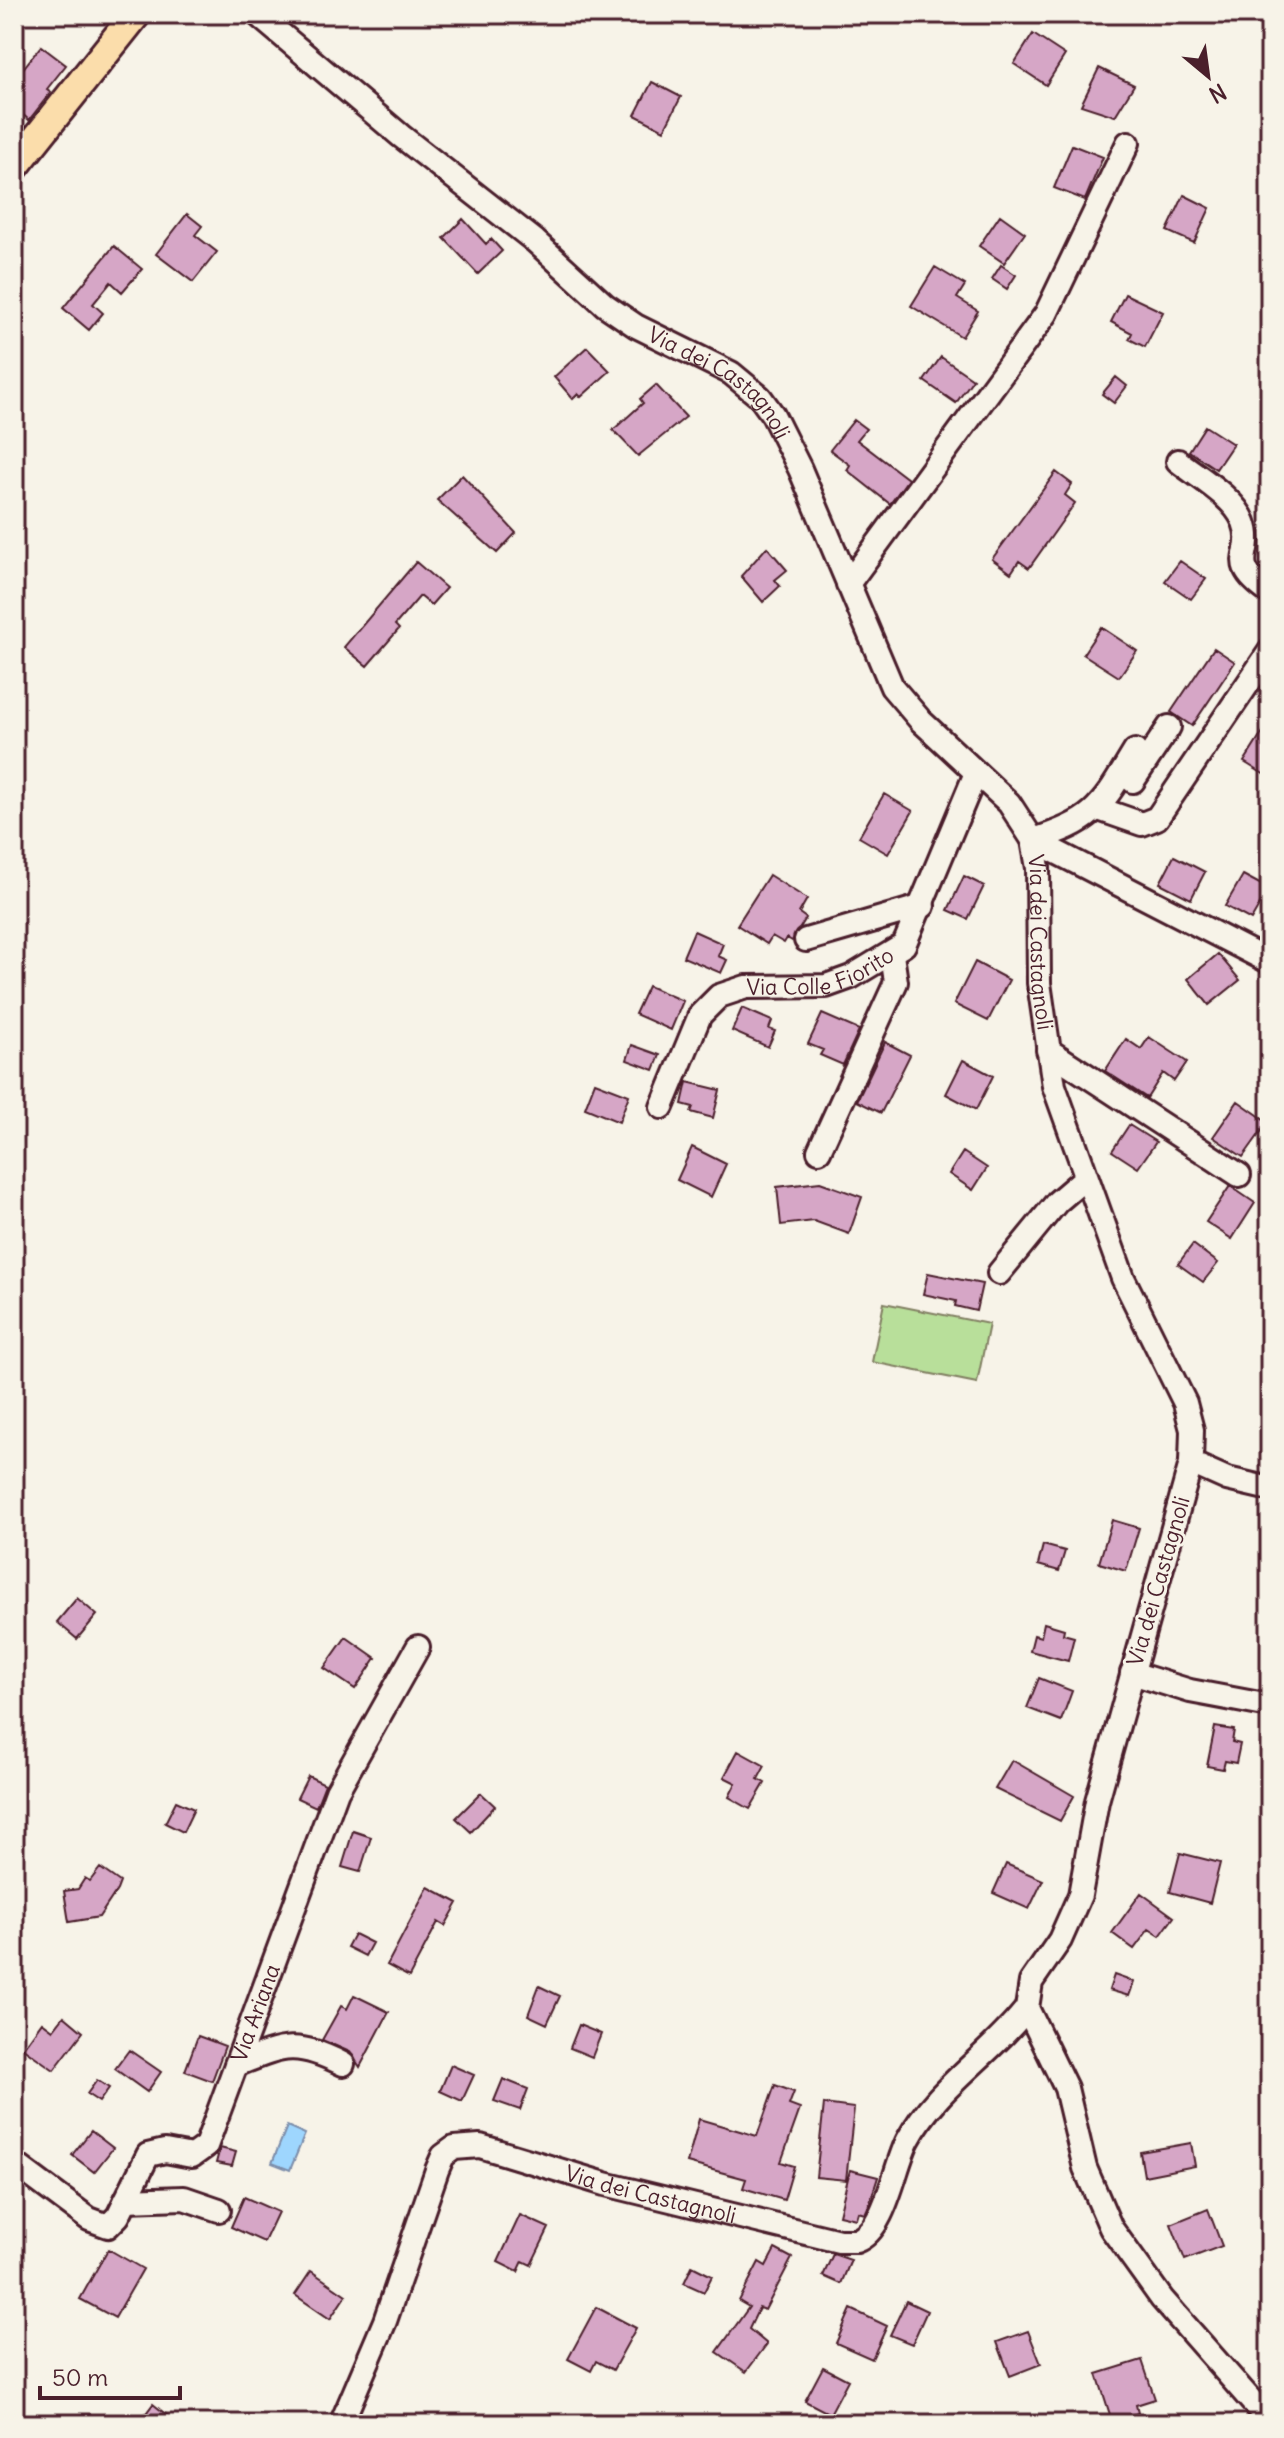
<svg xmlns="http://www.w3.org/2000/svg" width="1284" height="2438" font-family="Delius,sans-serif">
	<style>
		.green { fill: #b8df9a; stroke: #817f62; stroke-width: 2 }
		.water { fill: #9ed6fe; stroke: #7c8daa; stroke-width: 2 }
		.building { fill: #d6a6c6; stroke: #4a1f2b; stroke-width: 2 }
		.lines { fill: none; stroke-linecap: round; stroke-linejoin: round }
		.minor-casing { stroke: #4a1f2b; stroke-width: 28 }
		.major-casing { stroke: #4a1f2b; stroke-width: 34 }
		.minor { stroke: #f7f3e8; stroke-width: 22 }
		.major { stroke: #fbddab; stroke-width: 28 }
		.labels { text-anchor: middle; stroke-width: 6; stroke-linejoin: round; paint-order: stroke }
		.street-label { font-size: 22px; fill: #4a1f2b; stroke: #f7f3e8 }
	</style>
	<rect width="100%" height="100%" fill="#f7f3e8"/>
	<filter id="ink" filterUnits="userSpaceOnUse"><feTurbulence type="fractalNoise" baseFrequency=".0125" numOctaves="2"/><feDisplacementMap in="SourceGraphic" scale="16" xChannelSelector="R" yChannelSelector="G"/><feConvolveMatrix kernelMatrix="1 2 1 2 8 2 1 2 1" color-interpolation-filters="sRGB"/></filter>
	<g filter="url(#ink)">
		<path class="green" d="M884,1303L989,1324L977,1383L872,1362Z"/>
		<path class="water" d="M287,2126L305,2134L290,2170L272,2163Z"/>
		<path class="building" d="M1033,34L1065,55L1046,85L1014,64Z
			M41,46L66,65L47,89L51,92L29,120L14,107V80Z
			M1099,68L1134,85L1115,116L1081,105Z
			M652,82L681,97L664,130L635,115Z
			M1072,145L1103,157L1085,200L1054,188Z
			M1184,195L1210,208L1194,243L1167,231Z
			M187,214L202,226L195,235L217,252L193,282L156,254Z
			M1000,215L1025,233L1004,263L979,246Z
			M463,219L486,244L491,239L502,251L478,274L444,238Z
			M114,246L142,269L122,292L111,282L93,304L103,313L89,330L63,308Z
			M1001,265L1016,275L1007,289L992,279Z
			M935,267L965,285L957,298L978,311L962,337L911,306Z
			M1125,294L1163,312L1145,347L1129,339L1132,333L1111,322Z
			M587,347L610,371L581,397L578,394L573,399L554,377Z
			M941,357L973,379L956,403L924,381Z
			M1116,377L1127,386L1114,403L1102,394Z
			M656,385L686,417L638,456L613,430L643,403L640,399Z
			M854,420L866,429L857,440L908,479L890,504L847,470L850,465L830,450Z
			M1205,426L1233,444L1216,469L1189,451Z
			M1056,472L1072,484L1065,495L1075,503L1029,568L1019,561L1011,573L992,559Z
			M462,475L516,533L497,553L437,500Z
			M767,547L787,570L775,580L780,586L763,602L741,576Z
			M1180,561L1206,579L1191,599L1165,581Z
			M416,562L446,588L431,605L420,596L395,625L399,629L367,666L344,647Z
			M1101,627L1137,651L1119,677L1083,654Z
			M1214,648L1235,662L1192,726L1171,712Z
			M1270,721V767L1265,775L1244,762Z
			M884,794L913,811L888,854L859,837Z
			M1174,856L1205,872L1191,899L1160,883Z
			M769,875L807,899L799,913L806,918L792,941L787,938L784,943L772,936L767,944L737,925Z
			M1243,875L1269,889L1251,920L1225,906Z
			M964,876L984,886L968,919L948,910Z
			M694,931L723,944L718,956L727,960L721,973L683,957Z
			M1218,954L1240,980L1209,1005L1188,979Z
			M975,962L1009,980L988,1021L954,1004Z
			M648,986L683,1001L671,1030L635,1014Z
			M742,1008L772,1021L769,1029L775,1031L768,1047L732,1031Z
			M822,1014L859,1030L843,1065L820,1055L823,1050L808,1044Z
			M1149,1037L1187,1062L1174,1081L1163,1073L1147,1098L1105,1071L1126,1039L1141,1049Z
			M885,1042L910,1055L881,1113L857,1101Z
			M632,1045L660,1055L654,1070L627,1060Z
			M963,1060L993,1076L976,1110L946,1094Z
			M595,1082L629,1095L619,1122L585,1108Z
			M687,1082L720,1090L713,1118L691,1112L693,1107L682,1104Z
			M1238,1101L1268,1122L1243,1157L1213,1137Z
			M1129,1125L1156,1142L1138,1168L1112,1151Z
			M692,1147L726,1164L711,1197L677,1180Z
			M963,1152L987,1168L973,1190L949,1174Z
			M820,1182L862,1197L849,1234L814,1221L781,1225L777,1187Z
			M1230,1186L1255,1203L1232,1239L1206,1222Z
			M1193,1244L1218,1263L1203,1282L1178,1264Z
			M928,1273L982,1284L976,1311L955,1306L956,1301L923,1294Z
			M1112,1520L1139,1528L1126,1571L1099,1563Z
			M1043,1545L1065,1551L1059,1571L1038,1565Z
			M77,1598L97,1615L77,1639L57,1622Z
			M1044,1623L1064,1629L1063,1634L1074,1637L1068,1661L1030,1651L1034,1635L1041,1637Z
			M346,1637L376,1658L355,1689L324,1668Z
			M1039,1678L1072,1691L1061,1721L1027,1708Z
			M1215,1727L1234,1730L1232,1742L1240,1744L1236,1763L1225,1761L1223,1769L1207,1766Z
			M738,1751L765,1766L758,1779L765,1783L750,1809L729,1797L736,1783L724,1777Z
			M1012,1760L1074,1796L1060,1821L995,1789Z
			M308,1776L325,1784L316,1807L297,1798Z
			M481,1793L495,1806L471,1832L456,1818Z
			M176,1801L194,1809L183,1832L165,1823Z
			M353,1831L371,1837L360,1872L342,1867Z
			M1180,1853L1220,1863L1210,1903L1170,1892Z
			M1006,1864L1043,1880L1029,1909L993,1893Z
			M100,1868L120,1882L117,1890L99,1917L69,1922L64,1891L78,1889L85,1878L90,1881Z
			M428,1887L458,1903L445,1926L438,1922L409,1977L387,1965Z
			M1141,1893L1174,1917L1160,1936L1149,1929L1134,1949L1112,1933Z
			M354,1934L372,1943L365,1956L347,1947Z
			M1114,1975L1134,1982L1129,1996L1109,1990Z
			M539,1986L560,1996L547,2024L528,2015Z
			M354,1995L389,2012L360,2067L350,2052L322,2040L341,2006L347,2009Z
			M64,2016L83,2032L54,2070L23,2048L42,2022L53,2030Z
			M579,2025L601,2034L592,2057L570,2048Z
			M198,2036L225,2046L212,2081L185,2071Z
			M129,2050L161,2072L147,2092L115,2069Z
			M451,2065L474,2075L462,2101L440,2091Z
			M503,2079L528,2089L520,2110L494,2101Z
			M97,2080L109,2088L99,2102L87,2094Z
			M775,2085L794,2092L789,2105L800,2109L781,2162L794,2166L784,2200L743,2188L746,2179L687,2163L699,2119L757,2136Z
			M824,2104L854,2108L846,2180L816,2177Z
			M91,2131L113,2148L94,2172L72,2155Z
			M1191,2143L1195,2166L1144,2176L1140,2152Z
			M220,2148L236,2152L232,2166L216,2163Z
			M850,2170L878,2177L869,2205L865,2214L858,2212L856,2219L839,2215Z
			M244,2197L278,2212L264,2242L231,2227Z
			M1208,2209L1222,2246L1185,2260L1171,2224Z
			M520,2215L549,2228L531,2265L523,2261L518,2272L498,2262Z
			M108,2249L143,2269L115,2318L80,2299Z
			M775,2249L792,2258L765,2310L759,2308L749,2329L767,2344L746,2372L717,2352L749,2307L739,2301L759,2262L766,2266Z
			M833,2254L851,2260L841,2284L823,2276Z
			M692,2266L712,2276L704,2292L684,2283Z
			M311,2271L346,2295L330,2319L295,2295Z
			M906,2301L927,2311L912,2344L890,2335Z
			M596,2307L636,2328L613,2370L596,2361L591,2371L568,2359Z
			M851,2309L887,2326L872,2359L836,2343Z
			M1028,2331L1041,2364L1010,2376L997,2342Z
			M1142,2360L1155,2399L1136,2405L1138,2413L1112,2421L1097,2374Z
			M823,2367L848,2380L830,2414L805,2401Z
			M153,2404L178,2424H138Z"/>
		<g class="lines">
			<defs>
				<g id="minor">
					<path id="s1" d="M257,14L401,136L535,241L605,305L636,326L731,373L760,397L773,415L800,469L892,687L921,721L1009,803L1033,840L1038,868L1039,983L1054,1086L1123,1278L1185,1403L1192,1430L1191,1463L1097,1801L1080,1895L1060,1940L1031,1982L1027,2008L1066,2088L1085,2168L1111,2228L1162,2299L1270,2422"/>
					<path d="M1178,461C1198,477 1234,497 1244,522C1257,557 1223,560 1270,593"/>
					<path d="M848,584L1046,314L1128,143"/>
					<path d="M1133,781L1169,727"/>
					<path d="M1099,809L1142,824L1157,818L1270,651"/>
					<path d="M1033,840L1270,962"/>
					<path d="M1033,840C1097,821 1102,805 1135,751"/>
					<path d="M806,940L923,906"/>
					<path d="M1048,1050L1239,1175"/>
					<path id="s2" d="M662,1107L700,1015L719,996L746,987L826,986L851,977L904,945L976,773"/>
					<path d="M819,1151L896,982L892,955"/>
					<path d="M999,1273L1057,1202L1085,1178"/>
					<path d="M1191,1463L1227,1479L1270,1489"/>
					<path d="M1132,1673L1190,1691L1270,1706"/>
					<path d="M236,2065C284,2046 295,2040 343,2064"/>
					<path id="s3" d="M14,2163L89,2219L108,2226L118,2216L148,2155L165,2151L192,2156L206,2146L337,1791L418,1647"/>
					<path d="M126,2200L184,2198L219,2210"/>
					<path id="s4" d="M341,2424L385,2321L437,2170L443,2156L454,2148L480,2146L605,2184L839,2241H856C886,2230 894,2167 908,2140C936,2087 991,2055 1027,2008"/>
				</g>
				<path id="major" d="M14,167L136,14"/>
			</defs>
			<use href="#minor" class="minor-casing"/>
			<use href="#major" class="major-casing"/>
			<use href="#minor" class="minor"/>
			<use href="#major" class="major"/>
		</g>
	</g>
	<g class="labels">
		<g class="street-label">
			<text dy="8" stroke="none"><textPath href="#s1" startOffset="594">Via dei Castagnoli</textPath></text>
			<text dy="8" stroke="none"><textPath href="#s1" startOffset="1266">Via dei Castagnoli</textPath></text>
			<text dy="8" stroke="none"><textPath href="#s2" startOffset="232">Via Colle Fiorito</textPath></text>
			<text transform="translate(1158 1581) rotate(-74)" y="8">Via dei Castagnoli</text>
			<text dy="8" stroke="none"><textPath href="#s3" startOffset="400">Via Ariana</textPath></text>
			<text dy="8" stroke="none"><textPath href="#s4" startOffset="504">Via dei Castagnoli</textPath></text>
		</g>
	</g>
	<rect width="1284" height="2438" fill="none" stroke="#f7f3e8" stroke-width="48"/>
	<rect x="24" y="24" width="1236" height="2390" fill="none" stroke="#4a1f2b" stroke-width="3" filter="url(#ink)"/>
	<g transform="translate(1208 76) rotate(151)" stroke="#f7f3e8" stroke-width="6" paint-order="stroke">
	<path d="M0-6L14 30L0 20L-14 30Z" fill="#4a1f2b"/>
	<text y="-12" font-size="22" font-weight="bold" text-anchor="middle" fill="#4a1f2b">N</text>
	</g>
	<path d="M40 2386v12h140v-12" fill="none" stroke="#4a1f2b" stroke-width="4"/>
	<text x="52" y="2386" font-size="24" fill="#4a1f2b" stroke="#f7f3e8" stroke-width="6" paint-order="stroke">50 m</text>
</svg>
